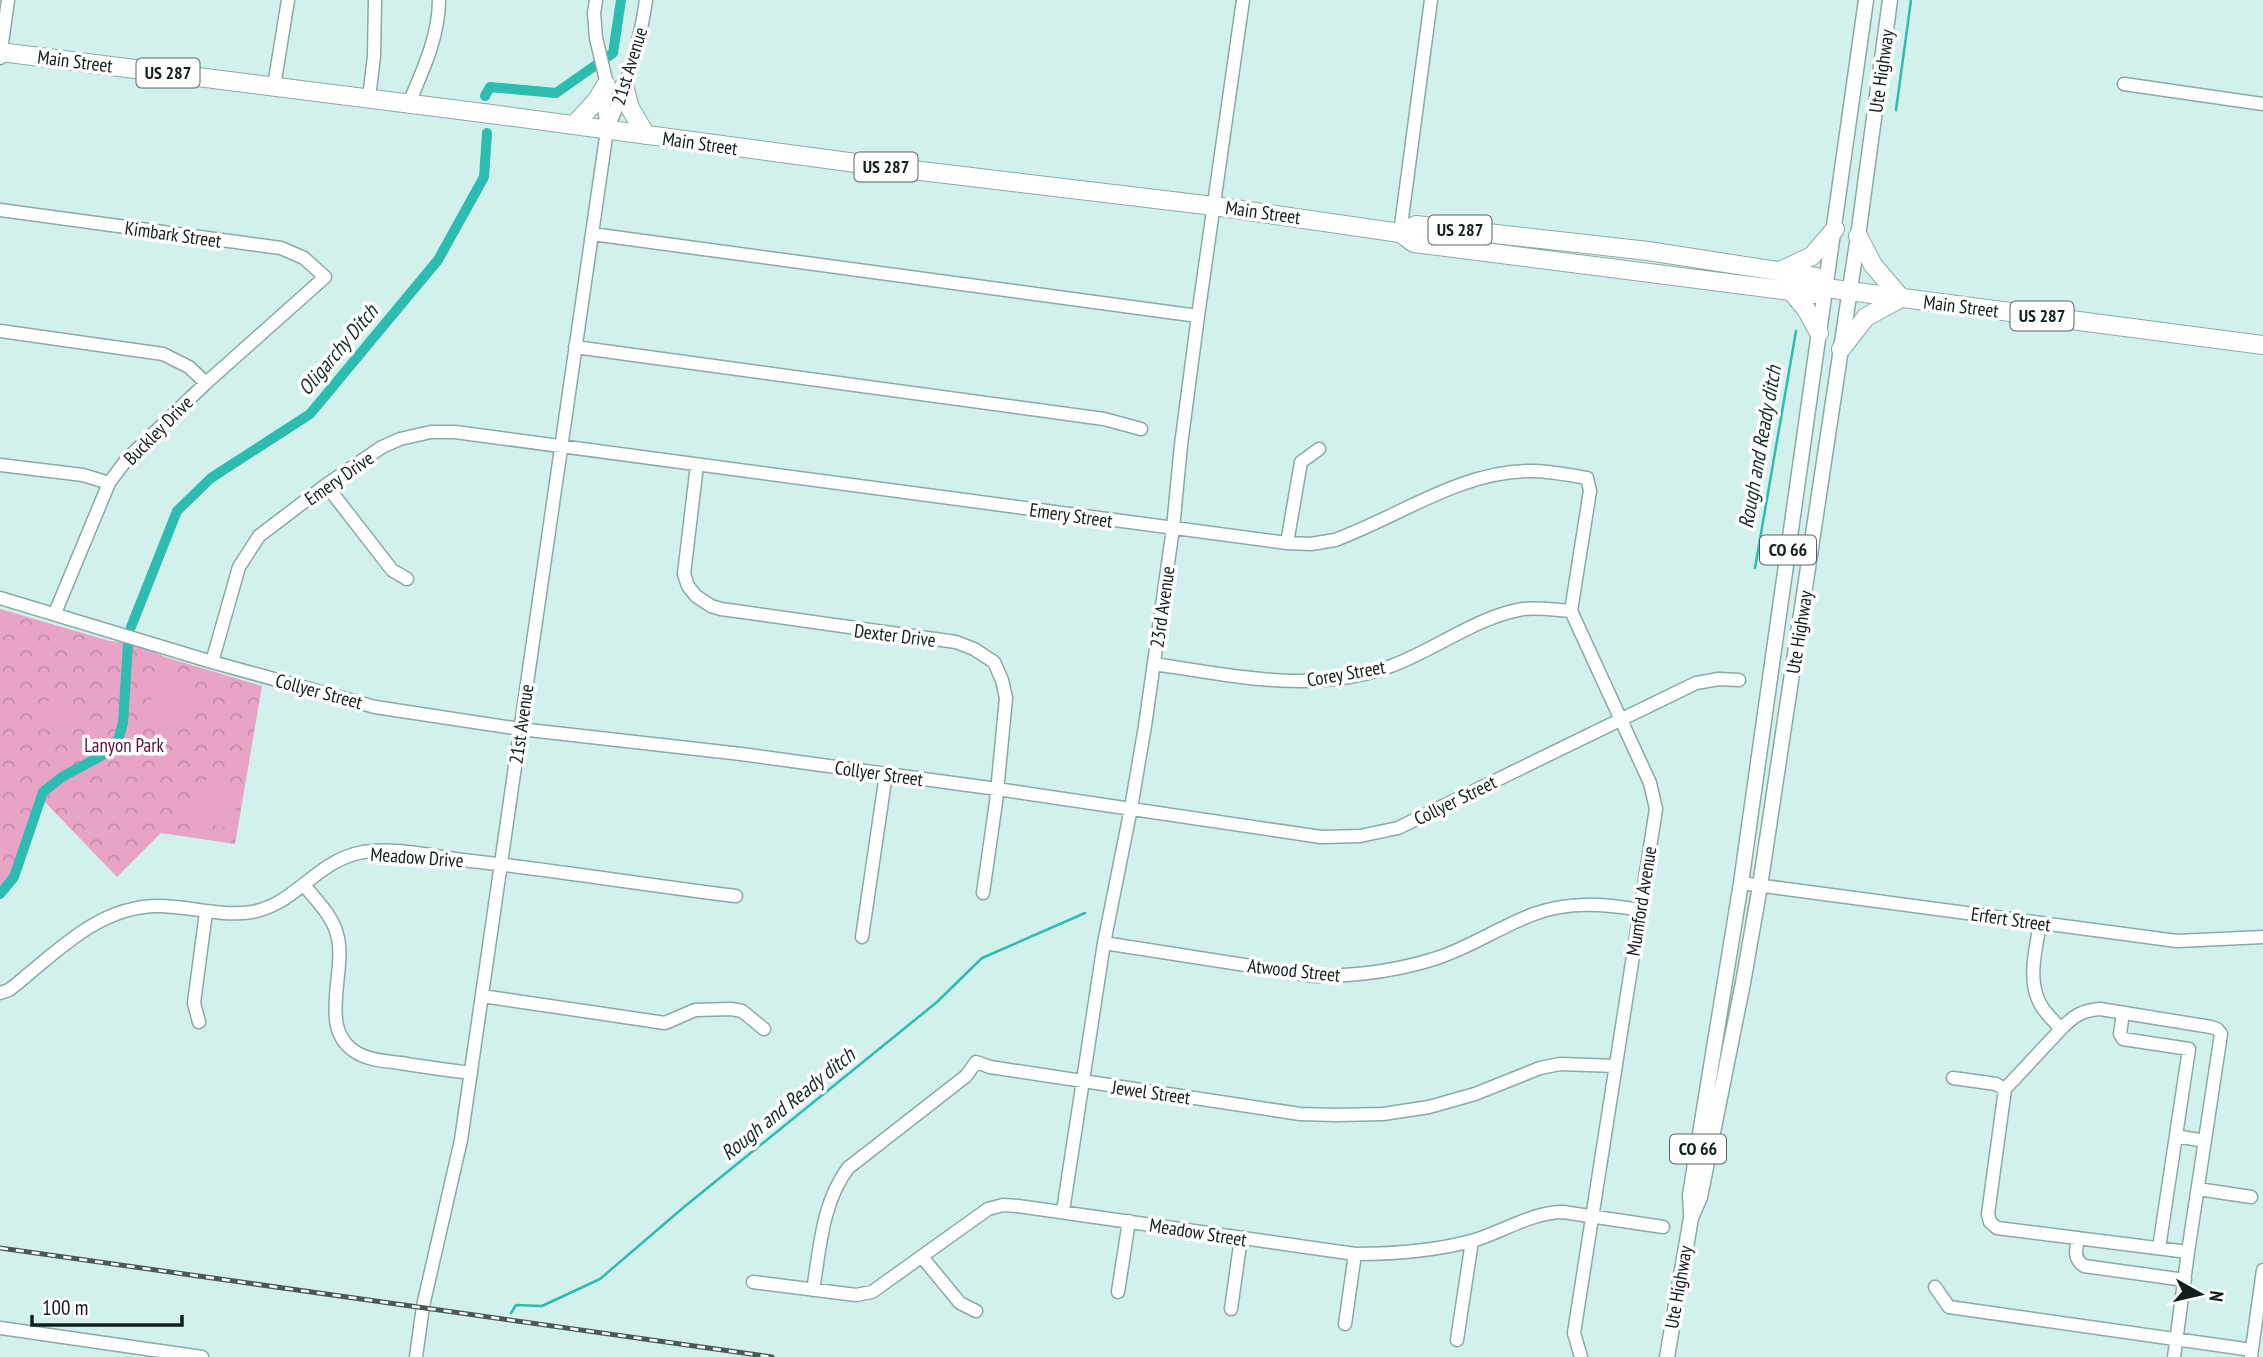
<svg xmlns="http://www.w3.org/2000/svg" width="2263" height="1357" font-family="'PT Sans Narrow',sans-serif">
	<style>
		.forest { fill: url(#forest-crowns) }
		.pitch { fill: #e7a4c6 }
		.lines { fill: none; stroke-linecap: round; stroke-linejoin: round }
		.stream { stroke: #2dbcb0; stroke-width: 2.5 }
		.canal { stroke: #2dbcb0; stroke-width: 10 }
		.minor-casing { stroke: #8ca9a5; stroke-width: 15 }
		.major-casing { stroke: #8ca9a5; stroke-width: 17 }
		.highway-casing { stroke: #8ca9a5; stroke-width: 20 }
		.minor { stroke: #fff; stroke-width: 12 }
		.major { stroke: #fff; stroke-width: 14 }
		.highway { stroke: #fff; stroke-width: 18 }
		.rail-casing { stroke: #485956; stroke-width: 5 }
		.rail { stroke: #fff; stroke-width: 2.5; stroke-dasharray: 8; stroke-linecap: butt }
		.labels { text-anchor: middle; stroke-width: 7; stroke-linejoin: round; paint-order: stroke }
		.shield { fill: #fff; stroke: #5a6261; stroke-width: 2 }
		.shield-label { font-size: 18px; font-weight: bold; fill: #131f1d }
		.street-label { font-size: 19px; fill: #131f1d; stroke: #fff }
		.park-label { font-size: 19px; fill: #590d3d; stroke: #fff }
		.water-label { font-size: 21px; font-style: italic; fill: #182f2c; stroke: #fff }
	</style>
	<defs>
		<pattern id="forest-crowns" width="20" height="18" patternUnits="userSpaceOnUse" patternTransform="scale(1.75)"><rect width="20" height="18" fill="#e7a4c6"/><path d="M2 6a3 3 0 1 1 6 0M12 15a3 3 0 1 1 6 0" fill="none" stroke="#c58daa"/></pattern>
	</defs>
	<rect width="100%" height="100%" fill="#d2f1ec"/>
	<path class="forest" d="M0,609L110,641L132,643L165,657L262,686L235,844L161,833L117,877L40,797L14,877L0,894Z"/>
	<path class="pitch" d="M164,677L187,683L198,699C198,731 169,738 150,714L153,685L154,681Z
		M45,701L82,707L78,729L41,723Z
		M205,780L226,784L238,799L232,824L227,828C199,822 193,822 192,792Z"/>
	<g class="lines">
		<path class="stream" d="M1896,110L1911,0
			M1755,568L1796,331
			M511,1313L516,1305L542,1306L600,1279L684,1207L937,1002L982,958L1085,913"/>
		<path class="canal" d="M485,96L490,87L556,93L613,53L621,0
			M131,627L177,511L211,478L310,414L438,260L484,177L487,133
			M0,894L14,877L43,792L62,777L112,750L119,737L123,723L128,644"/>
		<defs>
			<path id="minor" d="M0,58L8,0
				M2124,84L2263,104
				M274,86L288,0
				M369,98L374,56L375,0
				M409,103C423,70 439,36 439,0
				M607,130C625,89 640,45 646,0
				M0,210L281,248L304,258L325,277L206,383L127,459L109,483L55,613
				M1400,233L1431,0
				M592,234L1198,316
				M0,331L163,354L189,367L206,383
				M575,347L1104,419L1141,429
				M0,465L83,475L109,483
				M697,465L684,574L688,586L696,596L711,606L721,609L956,642L974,649L994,662L1002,680L1006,698L996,802L983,893
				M326,485L392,570L407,579
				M1287,543L1301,462L1319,449
				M0,598L212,662L375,707L520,729L741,754L997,789L1321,837L1360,836L1398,828L1696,683L1719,679L1739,680
				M212,662L239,567L259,536L326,485L382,447L400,439L431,432H455L1287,543L1311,544L1335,540C1398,517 1459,472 1528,471C1548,470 1568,475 1587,478L1590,491L1571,611L1650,783L1656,809L1574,1333L1581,1357
				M1154,664C1232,675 1313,695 1391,666C1435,650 1476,617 1523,609C1538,607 1555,610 1571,611
				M1741,883L2177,941L2263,937
				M304,885C315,899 332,915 337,934C348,972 315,1031 359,1054C372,1061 387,1061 401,1063C424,1067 448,1070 471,1073
				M2040,923C2036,950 2026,982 2042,1007C2047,1015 2055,1022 2061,1029L2005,1089L1988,1214L1990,1222L1997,1228L2188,1252L2221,1034L2217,1029L2211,1027L2100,1009C2083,1010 2073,1016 2061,1029
				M862,937L886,774
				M1104,943L1315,976C1357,976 1397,971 1437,958C1471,947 1501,926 1534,914C1569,901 1604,904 1640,910
				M0,993L9,990C54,955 97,906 158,906C190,906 220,917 252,912C298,903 315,861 363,852C395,847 431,856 463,860C554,870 645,885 736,896
				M482,996L665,1023L695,1010L731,1009L742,1011L764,1029
				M2123,1013L2120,1034L2123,1039L2189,1049L2159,1248
				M199,1022L194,1003L206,912
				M1953,1078L1996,1084L2005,1089
				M2176,1136L2205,1141
				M2198,1189L2251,1197
				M1063,1211L1104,943L1131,808L1145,726L1173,528L1181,445L1198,316L1243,0
				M2078,1238C2076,1250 2073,1258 2084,1266L2185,1280
				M922,1257L960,1303L976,1311
				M753,1282L856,1295L872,1292L988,1209L1003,1205L1018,1206L1355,1254C1395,1254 1436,1251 1475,1240C1504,1231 1533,1212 1563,1212L1663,1227
				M1935,1287L1949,1307L2252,1350
				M813,1290C820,1248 822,1203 848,1168L966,1076L976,1062L990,1067L1300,1114L1336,1115L1383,1114L1429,1107L1475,1094L1540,1068L1560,1064L1616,1066
				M1118,1292L1129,1221
				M1231,1309L1241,1238
				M1345,1324L1355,1254
				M0,1328L202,1357
				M1457,1340L1472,1241
				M2251,1356L2263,1270
				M416,1357L423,1306L461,1140L607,130L604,107L606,80L596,38L594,13L596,0
				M2174,1357L2188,1252"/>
			<path id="major" d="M1691,1213L1690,1195L1741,883L1866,0
				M1667,1357L1691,1218L1700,1197L1743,983L1760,886L1858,236L1890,0"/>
			<path id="highway" d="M0,52L491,114L871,165L1214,206L1400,233L1414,243L1814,294L1826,288L2263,345
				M624,86L630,108L646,135
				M574,125L596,101L606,85
				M1400,233L1416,225L1648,251L1816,277L1826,288
				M1858,236L1873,265L1901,298
				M1780,271L1812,256L1835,229
				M1791,291L1806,309L1819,333
				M1841,349L1866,317L1901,298"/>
		</defs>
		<use href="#minor" class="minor-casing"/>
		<use href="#major" class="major-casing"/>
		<use href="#highway" class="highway-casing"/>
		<use href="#minor" class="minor"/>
		<use href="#major" class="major"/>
		<use href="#highway" class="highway"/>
		<defs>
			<path id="rail" d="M0,1248L772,1357"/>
		</defs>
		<use href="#rail" class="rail-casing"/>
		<use href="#rail" class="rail"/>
	</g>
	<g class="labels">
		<g class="shield">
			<rect x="136.5" y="58.5" width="63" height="29" rx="5"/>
			<rect x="854.5" y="152.5" width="63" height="29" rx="5"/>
			<rect x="1428.5" y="215.5" width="63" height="29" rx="5"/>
			<rect x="2010.5" y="301.5" width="63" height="29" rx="5"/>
			<rect x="1760" y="535.5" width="56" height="29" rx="5"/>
			<rect x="1670" y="1134.5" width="56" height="29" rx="5"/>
		</g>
		<g class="shield-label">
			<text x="168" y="79">US 287</text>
			<text x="886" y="173">US 287</text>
			<text x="1460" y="236">US 287</text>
			<text x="2042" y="322">US 287</text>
			<text x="1788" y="556">CO 66</text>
			<text x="1698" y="1155">CO 66</text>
		</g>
		<g class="street-label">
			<text transform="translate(75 61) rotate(7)" y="7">Main Street</text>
			<text transform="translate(629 66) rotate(-73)" y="7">21st Avenue</text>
			<text transform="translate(1881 71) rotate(-82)" y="7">Ute Highway</text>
			<text transform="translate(700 143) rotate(8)" y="7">Main Street</text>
			<text transform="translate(1263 212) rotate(8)" y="7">Main Street</text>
			<text transform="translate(173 234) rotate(8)" y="7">Kimbark Street</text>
			<text transform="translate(1961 306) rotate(7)" y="7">Main Street</text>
			<text transform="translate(158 430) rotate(-45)" y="7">Buckley Drive</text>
			<text transform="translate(339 478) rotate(-35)" y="7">Emery Drive</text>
			<text transform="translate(1071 515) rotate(8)" y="7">Emery Street</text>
			<text transform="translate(1162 607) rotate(-82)" y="7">23rd Avenue</text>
			<text transform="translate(1799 632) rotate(-81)" y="7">Ute Highway</text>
			<text transform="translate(895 635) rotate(7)" y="7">Dexter Drive</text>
			<text transform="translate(1346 673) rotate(-10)" y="7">Corey Street</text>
			<text transform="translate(319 691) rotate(15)" y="7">Collyer Street</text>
			<text transform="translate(521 724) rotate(-82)" y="7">21st Avenue</text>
			<text transform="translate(879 773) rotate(8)" y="7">Collyer Street</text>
			<text transform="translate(1455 800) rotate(-26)" y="7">Collyer Street</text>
			<text transform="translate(417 857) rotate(4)" y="7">Meadow Drive</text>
			<text transform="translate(1641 901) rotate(-81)" y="7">Mumford Avenue</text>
			<text transform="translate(2011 919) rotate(8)" y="7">Erfert Street</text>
			<text transform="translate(1294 970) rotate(6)" y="7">Atwood Street</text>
			<text transform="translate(1151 1092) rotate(8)" y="7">Jewel Street</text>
			<text transform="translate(1198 1232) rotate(9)" y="7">Meadow Street</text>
			<text transform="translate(1678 1287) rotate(-80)" y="7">Ute Highway</text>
		</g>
		<g class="park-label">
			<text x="124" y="752">Lanyon Park</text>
		</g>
		<g class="water-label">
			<text transform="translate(338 350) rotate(-50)" y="7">Oligarchy Ditch</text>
			<text transform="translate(1760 447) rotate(-80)" y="7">Rough and Ready ditch</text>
			<text transform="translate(788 1104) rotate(-39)" y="7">Rough and Ready ditch</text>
		</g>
	</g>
	<g transform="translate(2200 1294) rotate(98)" stroke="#ffffff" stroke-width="5" paint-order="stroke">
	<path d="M0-5L12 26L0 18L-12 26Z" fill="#131f1d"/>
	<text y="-10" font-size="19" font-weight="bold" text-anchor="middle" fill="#131f1d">N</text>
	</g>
	<path d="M32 1315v10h150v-10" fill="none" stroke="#131f1d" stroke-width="3.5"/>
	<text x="42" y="1315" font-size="21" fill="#131f1d" stroke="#ffffff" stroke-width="5" paint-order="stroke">100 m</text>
</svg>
